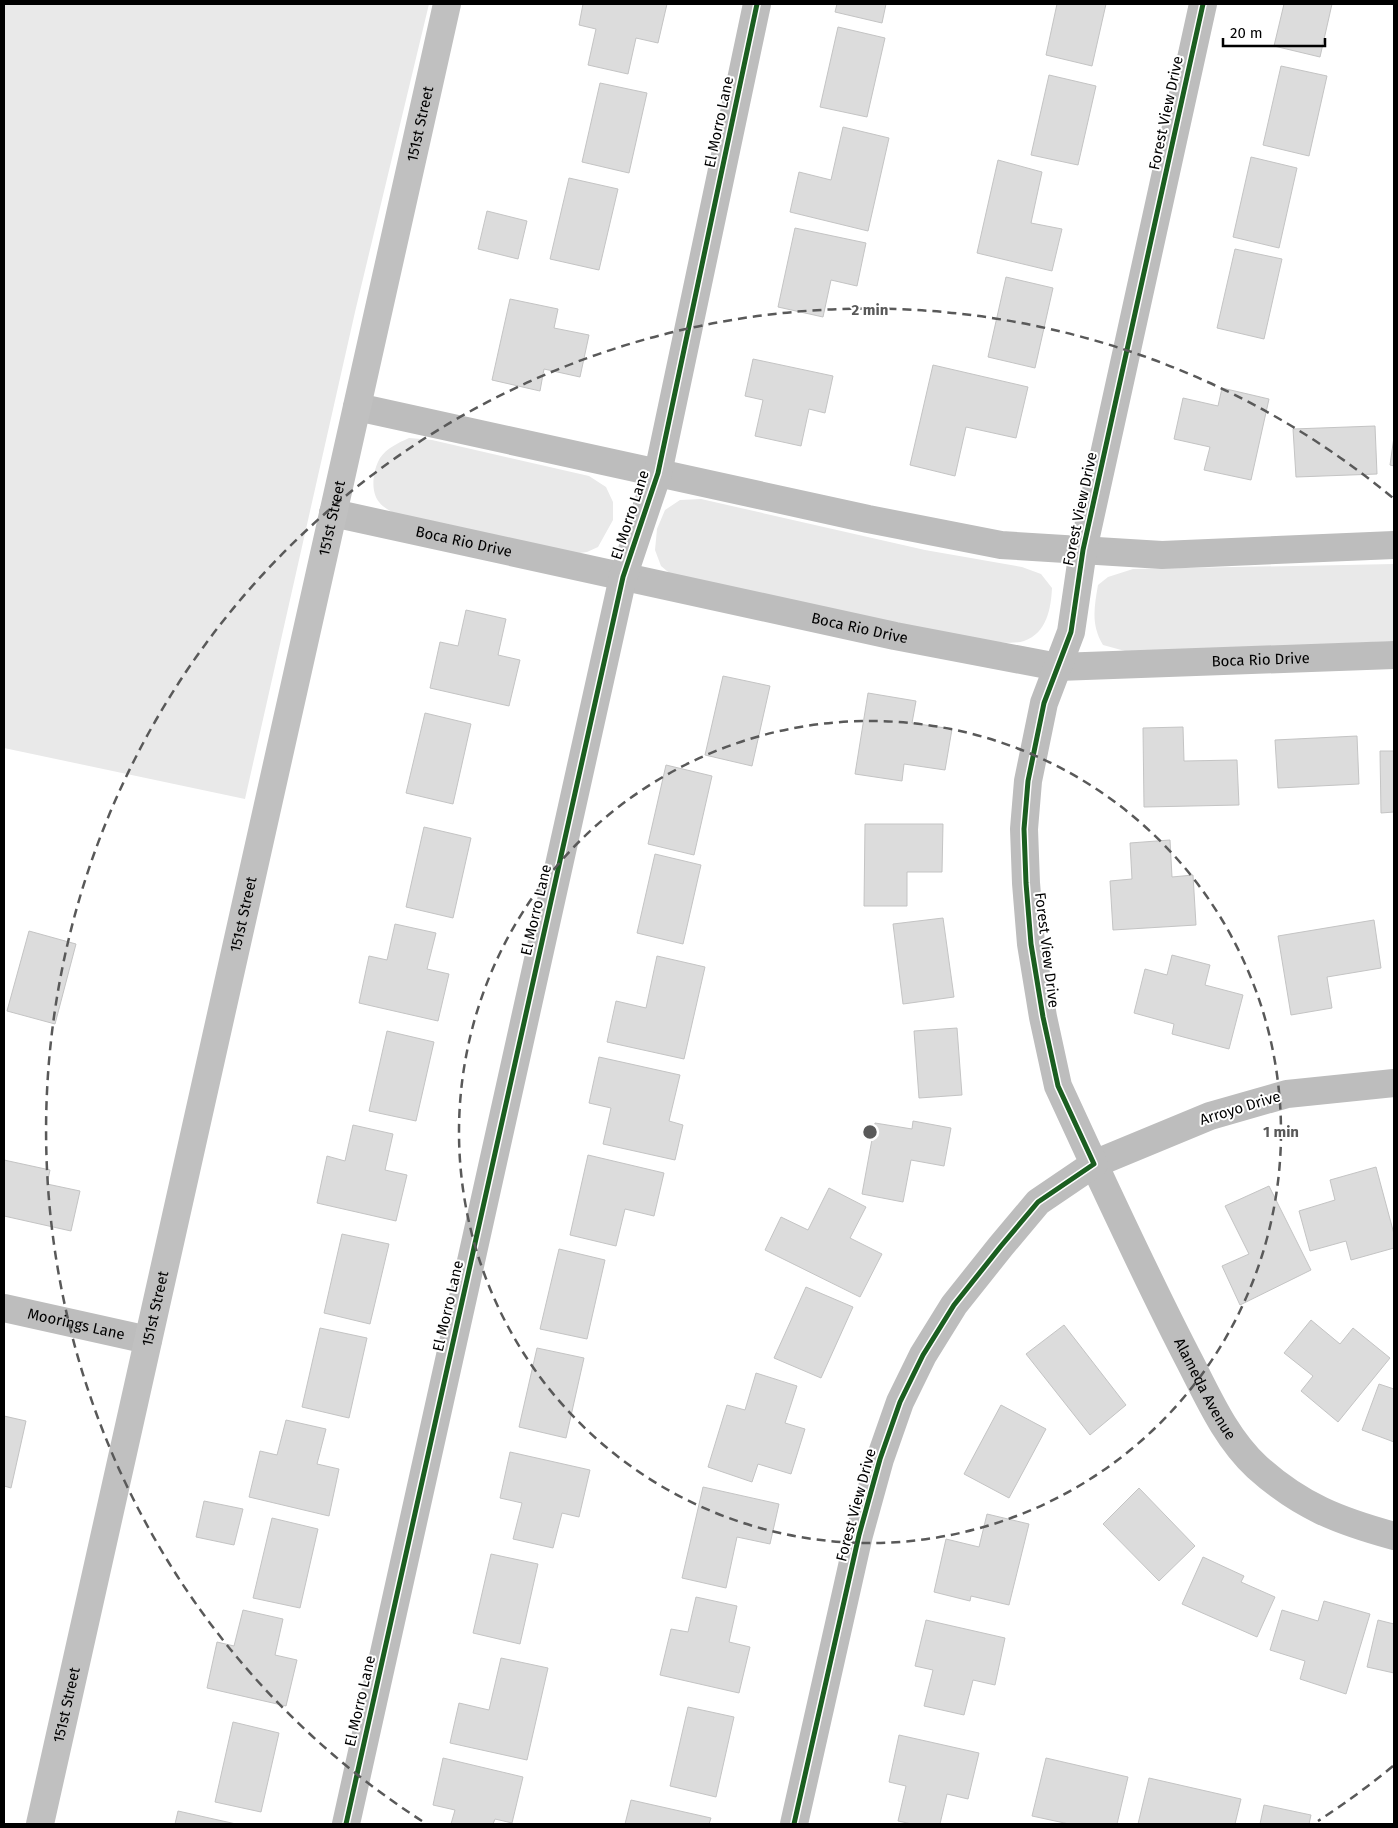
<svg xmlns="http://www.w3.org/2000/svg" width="1398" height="1828" font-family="'Fira Sans',sans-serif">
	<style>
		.green { fill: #e9e9e9 }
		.building { fill: #dcdcdc; stroke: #c4c4c4 }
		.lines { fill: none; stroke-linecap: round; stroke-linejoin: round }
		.street { stroke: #bdbdbd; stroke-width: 28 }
		.secondary { stroke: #c0c0c0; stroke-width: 28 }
		.cycleway-casing { stroke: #fff; stroke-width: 8 }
		.cycleway { stroke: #1b5e20; stroke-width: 5 }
		.ring { fill: none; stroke: #595959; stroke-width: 2.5; stroke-dasharray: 9 6 }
		.labels { text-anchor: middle; stroke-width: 4; stroke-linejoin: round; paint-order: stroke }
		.street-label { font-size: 15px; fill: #000; stroke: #fff }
		.centre { fill: #595959; stroke: #fff; stroke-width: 2.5 }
		.ring-label { font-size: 15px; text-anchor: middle; font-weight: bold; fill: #595959; stroke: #fff; stroke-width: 4; stroke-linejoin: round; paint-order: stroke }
	</style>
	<rect width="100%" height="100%" fill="#fff"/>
	<path class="green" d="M4,4H429L355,312L245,799L4,748Z
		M409,438L432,440L589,476L606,487L613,502V520L598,547L587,552L572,554L394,514C390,510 382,507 379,502C370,491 373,470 380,458C387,448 398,443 409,438Z
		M701,499L925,550L1022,567L1041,574L1052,588C1051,608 1047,633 1024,641C1005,647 965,636 945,632C854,616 764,596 673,576L661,566L655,550L657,529L665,510L680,500Z
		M1394,564V641L1198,650L1125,651L1103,645C1091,625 1094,608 1098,585L1108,577L1133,569Z"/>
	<path class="building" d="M583,4H667L658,43L636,38L628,74L588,65L596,29L579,25Z
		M837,4H886L882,23L835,12Z
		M1057,4H1106L1092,66L1046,55Z
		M1284,4H1332L1320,57L1274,46Z
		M838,27L885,38L867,117L820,107Z
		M1281,66L1327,76L1309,156L1263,145Z
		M1049,75L1096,86L1078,165L1031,155Z
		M600,83L647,93L629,173L582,162Z
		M843,127L889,138L868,231L790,212L799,172L831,180Z
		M1251,157L1297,168L1279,248L1233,237Z
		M998,160L1042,172L1031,223L1062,229L1052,271L977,253Z
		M569,178L618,189L599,270L550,259Z
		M487,211L527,221L518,259L478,249Z
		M795,228L866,243L857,286L831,280L823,317L778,307Z
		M1235,249L1282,259L1264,339L1217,328Z
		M1006,277L1053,288L1035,368L988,357Z
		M510,299L558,309L554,328L589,335L580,377L544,369L540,391L492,380Z
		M753,359L833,376L825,413L809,409L801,446L755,436L763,400L745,396Z
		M933,365L1028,387L1016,438L966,427L955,476L910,465Z
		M1222,388L1269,399L1251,480L1204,470L1210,447L1174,439L1183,398L1218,406Z
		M1375,426L1377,474L1296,477L1293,429Z
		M1394,437V466L1390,465Z
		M466,610L506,619L498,655L520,660L509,706L430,688L440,642L458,646Z
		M723,676L770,686L752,766L705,755Z
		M868,693L916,701L912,723L952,729L945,770L904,764L902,781L855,774Z
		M425,713L471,724L453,804L406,793Z
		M1183,727L1184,761L1237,760L1239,805L1144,807L1143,728Z
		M1357,736L1359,784L1278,788L1275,740Z
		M1380,751H1394V812L1381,813Z
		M666,765L712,776L694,855L648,844Z
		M865,824H943L942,872H907V906H864Z
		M424,827L471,838L453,918L406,907Z
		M1170,840L1172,877L1193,875L1196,925L1113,930L1110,881L1132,879L1130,843Z
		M655,854L701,865L683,944L637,933Z
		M943,918L954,997L903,1004L893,924Z
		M1374,920L1381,968L1327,977L1332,1008L1291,1015L1278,936Z
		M395,924L436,933L427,969L449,974L438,1021L359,1003L369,956L387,960Z
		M29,931L76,944L55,1024L7,1011Z
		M1172,955L1210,965L1205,985L1243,995L1229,1049L1172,1034L1174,1024L1134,1013L1145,969L1167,975Z
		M657,956L705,967L684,1059L607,1042L616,1001L646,1008Z
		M957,1028L962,1095L919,1098L914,1031Z
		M387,1031L434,1042L416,1121L369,1111Z
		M599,1057L680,1075L669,1121L683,1125L675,1160L603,1144L611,1108L589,1103Z
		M913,1121L951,1128L944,1166L911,1160L903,1202L862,1194L875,1123L912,1129Z
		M353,1125L393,1134L385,1170L407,1175L396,1221L317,1203L327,1156L345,1161Z
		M588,1155L664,1173L654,1216L625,1209L616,1246L570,1235Z
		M4,1160L50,1170L47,1184L80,1191L71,1231L4,1216Z
		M1376,1167L1394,1234V1248L1351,1260L1346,1241L1310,1251L1299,1211L1335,1200L1330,1180Z
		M1269,1186L1311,1270L1240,1305L1222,1266L1249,1254L1225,1206Z
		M829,1188L866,1207L850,1238L882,1254L860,1297L765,1250L781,1217L808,1230Z
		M342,1234L389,1244L370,1324L324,1313Z
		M559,1249L605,1260L587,1339L540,1329Z
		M806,1287L853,1307L821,1378L774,1358Z
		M1311,1320L1340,1344L1353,1328L1390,1358L1338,1422L1301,1391L1313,1376L1284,1353Z
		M1064,1325L1126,1405L1090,1435L1026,1354Z
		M320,1328L367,1338L349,1418L302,1407Z
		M537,1348L584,1358L566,1438L519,1427Z
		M756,1373L797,1386L785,1423L805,1429L791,1474L758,1464L752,1482L708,1467L727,1405L745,1410Z
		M1379,1384L1394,1389V1442L1362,1430Z
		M1001,1405L1046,1429L1009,1498L964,1474Z
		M4,1416L26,1421L11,1488L4,1486Z
		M286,1420L326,1429L317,1464L339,1469L329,1516L249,1497L260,1451L277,1455Z
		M510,1452L590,1470L579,1517L562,1513L553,1548L513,1539L522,1503L500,1498Z
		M703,1487L779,1504L770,1544L737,1537L726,1588L682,1578Z
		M1139,1488L1195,1546L1159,1581L1103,1524Z
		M204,1501L243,1509L234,1545L196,1537Z
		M987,1514L1029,1524L1009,1605L971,1596L970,1601L934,1592L946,1539L979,1547Z
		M272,1518L318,1529L300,1608L253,1598Z
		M491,1554L538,1564L520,1644L473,1633Z
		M1203,1557L1244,1576L1241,1582L1275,1597L1257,1637L1182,1604Z
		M696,1597L737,1606L729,1642L750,1647L739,1693L660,1675L671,1629L688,1632Z
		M1324,1601L1370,1614L1346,1694L1300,1679L1305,1661L1270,1650L1282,1610L1318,1621Z
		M243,1610L283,1619L275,1655L297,1660L286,1706L207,1688L217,1642L234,1646Z
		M926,1620L1005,1638L995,1685L973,1680L964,1715L924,1706L933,1670L915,1666Z
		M1378,1620L1394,1624V1673L1367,1667Z
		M501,1658L548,1668L527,1760L450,1743L459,1703L489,1710Z
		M688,1707L734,1717L716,1797L670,1786Z
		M233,1722L279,1733L261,1812L215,1802Z
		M899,1735L979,1753L968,1799L947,1794L940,1824H912L898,1821L906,1786L889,1782Z
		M443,1758L523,1777L512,1823L495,1819L493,1824H451L455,1810L433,1805Z
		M1046,1758L1128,1777L1117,1824H1069L1032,1816Z
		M1149,1778L1241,1799L1235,1824H1138Z
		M631,1800L711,1818L709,1824H625Z
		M1264,1805L1311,1815L1309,1824H1260Z
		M178,1811L236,1824H175Z"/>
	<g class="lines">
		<g class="street">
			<path d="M357,407L868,519L1001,545L1162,555L1394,545"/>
			<path id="s1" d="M333,513L895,636L1058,667L1394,655"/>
			<path id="s2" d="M1394,1083L1287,1094L1210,1116L1094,1164C1125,1230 1156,1297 1190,1362C1209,1399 1226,1438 1257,1467C1300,1506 1339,1521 1394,1536"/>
			<path id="s3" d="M4,1308L148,1340"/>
			<path d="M346,1824L623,577L658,473L757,4"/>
			<path d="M794,1824L859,1535L880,1459L900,1402L923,1355L954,1305L1001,1246L1038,1202L1094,1164L1058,1086L1043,1017L1031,944L1026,883L1024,829L1028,781L1044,703L1071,632L1083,550L1203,4"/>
		</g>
		<path class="secondary" id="s4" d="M40,1824L447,4"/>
		<defs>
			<path id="cycleway" d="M346,1824L623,577L658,473L757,4
				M794,1824L859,1535L880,1459L900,1402L923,1355L954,1305L1001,1246L1038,1202L1094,1164L1058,1086L1043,1017L1031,944L1026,883L1024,829L1028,781L1044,703L1071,632L1083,550L1203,4"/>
		</defs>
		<use href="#cycleway" class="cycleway-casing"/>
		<use href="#cycleway" class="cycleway"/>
	</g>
	<g class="ring">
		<circle cx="870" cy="1132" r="411"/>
		<path d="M1393 1766A822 822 0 0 1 1318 1821M422 1821A822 822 0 1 1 1393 498"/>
	</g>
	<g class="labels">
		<g class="street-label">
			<text transform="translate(1166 113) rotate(-78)" y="5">Forest View Drive</text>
			<text transform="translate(719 122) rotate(-78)" y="5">El Morro Lane</text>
			<text dy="5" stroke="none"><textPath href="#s4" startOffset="1742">151st Street</textPath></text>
			<text transform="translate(1080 509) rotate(-78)" y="5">Forest View Drive</text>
			<text transform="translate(630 515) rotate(-72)" y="5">El Morro Lane</text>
			<text dy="5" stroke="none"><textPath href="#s4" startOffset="1338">151st Street</textPath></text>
			<text dy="5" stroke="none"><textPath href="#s1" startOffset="134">Boca Rio Drive</textPath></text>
			<text dy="5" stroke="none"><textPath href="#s1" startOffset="539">Boca Rio Drive</textPath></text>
			<text dy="5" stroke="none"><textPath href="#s1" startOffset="944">Boca Rio Drive</textPath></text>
			<text transform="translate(536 910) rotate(-77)" y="5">El Morro Lane</text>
			<text dy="5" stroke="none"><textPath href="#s4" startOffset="932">151st Street</textPath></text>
			<text transform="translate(1047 950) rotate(83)" y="5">Forest View Drive</text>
			<text transform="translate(1240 1108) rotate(-17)" y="5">Arroyo Drive</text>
			<text transform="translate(448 1306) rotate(-77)" y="5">El Morro Lane</text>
			<text dy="5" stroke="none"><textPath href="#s4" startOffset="528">151st Street</textPath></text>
			<text dy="5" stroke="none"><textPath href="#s3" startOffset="74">Moorings Lane</textPath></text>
			<text dy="5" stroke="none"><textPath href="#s2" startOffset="564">Alameda Avenue</textPath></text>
			<text transform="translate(856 1505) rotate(-75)" y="5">Forest View Drive</text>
			<text transform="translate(360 1701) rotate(-77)" y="5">El Morro Lane</text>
			<text dy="5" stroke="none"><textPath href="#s4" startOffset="122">151st Street</textPath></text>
		</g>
	</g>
	<circle cx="870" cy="1132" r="8" class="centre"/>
	<g class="ring-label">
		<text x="870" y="315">2 min</text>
		<text x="1281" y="1137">1 min</text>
	</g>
	<rect width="1398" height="1828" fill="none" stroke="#000000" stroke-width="10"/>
	<path d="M1223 38v8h102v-8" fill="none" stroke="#000000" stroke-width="2.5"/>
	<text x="1230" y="38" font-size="15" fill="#000000" stroke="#ffffff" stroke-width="4" paint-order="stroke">20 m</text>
</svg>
